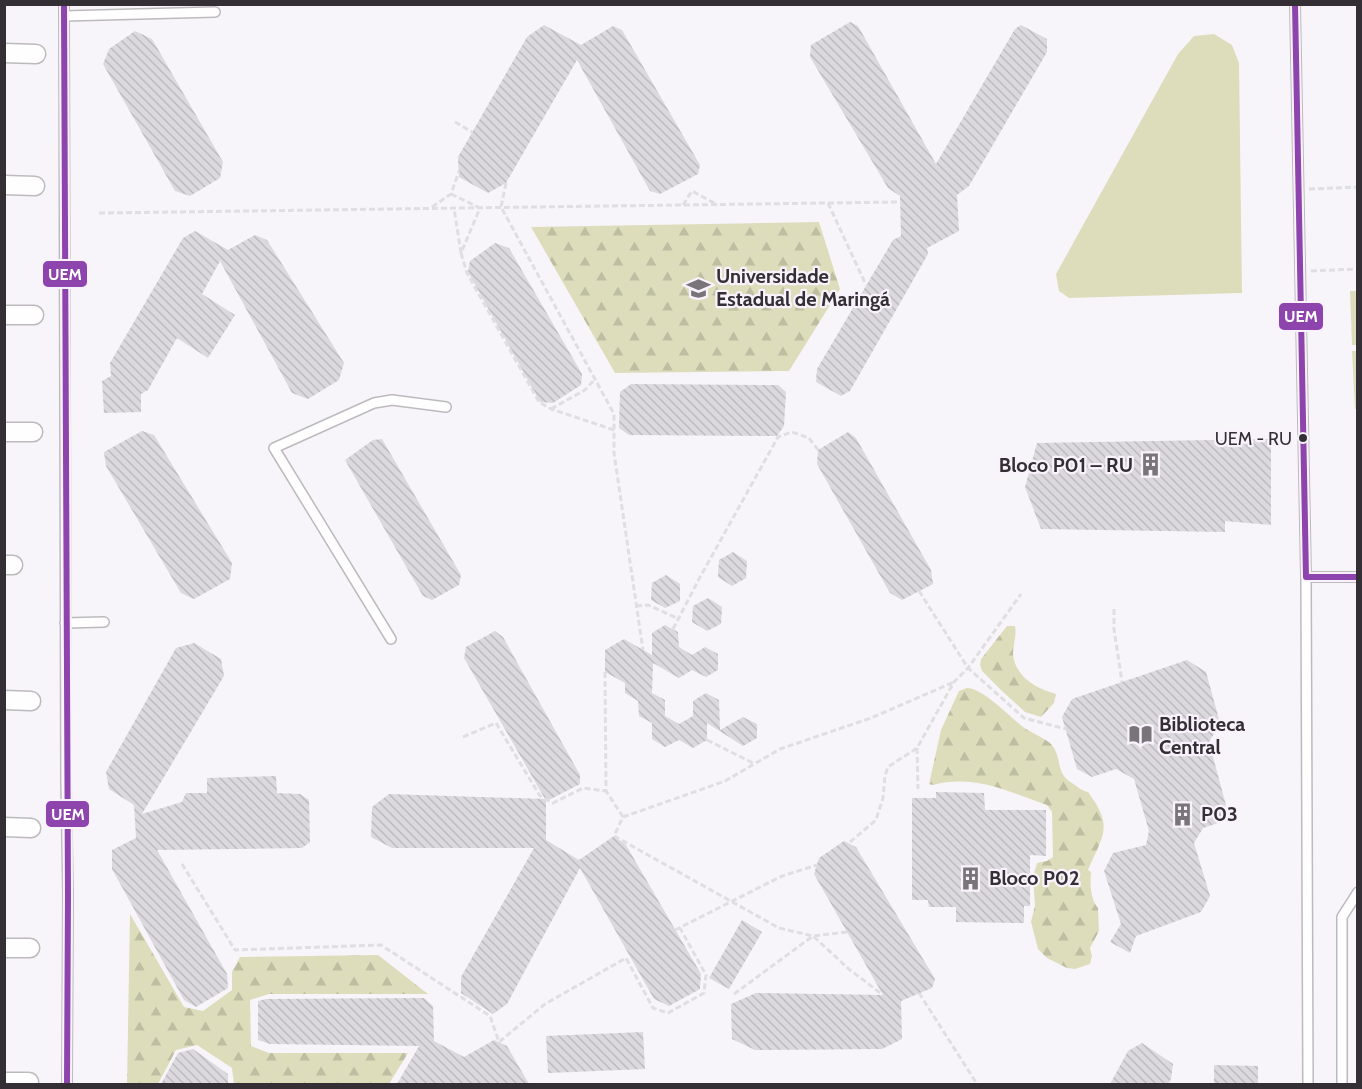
<svg xmlns="http://www.w3.org/2000/svg" width="1362" height="1089" font-family="Cabin,sans-serif">
	<style>
		.forest { fill: url(#forest-firs) }
		.park { fill: #ddddbc }
		.building { fill: url(#building-back-hatch) }
		.lines { fill: none; stroke-linecap: round; stroke-linejoin: round }
		.service-casing { stroke: #bdbabe; stroke-width: 12 }
		.minor-casing { stroke: #bdbabe; stroke-width: 21 }
		.path { stroke: #dfdee0; stroke-width: 3; stroke-dasharray: 6 3; stroke-linecap: butt }
		.service { stroke: #fefefe; stroke-width: 9 }
		.minor { stroke: #fefefe; stroke-width: 18 }
		.bus-1-casing { stroke: #f9f2fd; stroke-width: 10 }
		.bus-1 { stroke: #8e44ad; stroke-width: 6 }
		.bus-dot { fill: #332f34; stroke: #f9f2fd; stroke-width: 2 }
		.labels { text-anchor: middle; stroke-width: 4.5; stroke-linejoin: round; paint-order: stroke }
		.bus-label { font-size: 18px; fill: #332f34; stroke: #f9f2fd; text-anchor: end }
		.poi-label { font-size: 20px; font-weight: bold; fill: #332f34; stroke: #f9f2fd; text-anchor: start }
		.line-badge { stroke: #f9f2fd; stroke-width: 2 }
		.badge-label { font-size: 16px; text-anchor: middle; font-weight: bold; fill: #fff }
	</style>
	<defs>
		<pattern id="forest-firs" width="22" height="20" patternUnits="userSpaceOnUse" patternTransform="scale(1.5)"><rect width="22" height="20" fill="#ddddbc"/><path d="M5 1l3.5 6h-7zM16 11l3.5 6h-7z" fill="#bebea2"/></pattern>
		<pattern id="building-back-hatch" width="6" height="6" patternUnits="userSpaceOnUse" patternTransform="scale(1.5)"><rect width="6" height="6" fill="#dcd9de"/><path d="M-1 5l2 2M0 0l6 6M5-1l2 2" fill="none" stroke="#bdbbbf"/></pattern>
	</defs>
	<rect width="100%" height="100%" fill="#f8f5fa"/>
	<path class="forest" d="M819,222L840,289L789,371L615,373L531,227Z
		M1007,626H1015C1017,635 1013,645 1013,654C1015,677 1037,689 1056,694L1054,703L1041,717L1025,712L1002,691L982,671L980,665L981,659Z
		M967,688C983,688 1010,717 1023,727C1032,733 1043,737 1051,744C1063,757 1054,772 1072,783C1078,787 1080,790 1088,792C1114,827 1103,835 1088,870L1091,872C1090,884 1090,898 1098,908L1099,931L1090,948L1092,956L1090,964L1075,969L1067,968L1047,958L1038,949L1031,922L1035,905L1033,877L1037,863L1047,861L1053,857L1052,812L1047,805C1008,792 976,774 933,785L929,784L941,730L959,691Z
		M130,914L184,1007L203,1011L232,990V972L240,957L378,955L428,994H269L250,1000L251,1046L269,1053H408L389,1084H234L232,1068L197,1045L176,1050L158,1084H127Z"/>
	<path class="park" d="M1214,34L1232,45L1239,63L1242,293L1069,298L1059,291L1056,274L1178,54L1194,36Z
		M1350,291H1357V345H1352Z
		M1352,351H1357V409H1355Z"/>
	<path class="building" d="M850,22L858,26L936,164L1015,29L1021,25L1047,39V52L969,186L957,195L959,231L927,248L928,254L850,391L841,396L816,382L817,369L893,240L901,236L900,196L888,188L810,57L811,45Z
		M544,25L581,45L613,26L622,30L700,165L698,174L660,194L650,191L577,60L506,183L488,193L459,177L458,157L527,37Z
		M135,31L152,39L223,162L220,178L190,196L175,191L103,64L109,49Z
		M195,231L228,250L255,235L267,240L344,363L339,380L308,399L292,393L220,261L202,294L235,315L208,358L177,338L148,390L141,394V412L104,413L102,381L111,376L110,363L183,238Z
		M495,243L509,248L582,374L581,385L553,403L540,402L468,272L470,261Z
		M631,384L778,385L786,392L784,426L777,436L629,435L619,428L620,392Z
		M142,431L154,435L232,563L230,579L194,599L181,593L106,466L104,452Z
		M848,432L856,438L931,570L933,584L902,600L890,593L817,464L818,450Z
		M382,439L461,575L459,585L432,600L423,596L345,460L373,440Z
		M1271,439V525L1225,521V532L1041,529L1025,487L1037,443Z
		M733,552L747,561L746,578L732,586L718,577L719,560Z
		M666,575L680,584V601L665,608L651,600L652,583Z
		M708,598L722,607L721,624L707,631L692,622L693,606Z
		M665,625L678,632L679,647L692,655L705,647L718,654V670L706,677L692,670L679,678L653,663L652,693L665,700V716L679,724L693,716V701L706,693L719,700L720,730L743,717L757,724V738L743,746L707,723V740L693,748L679,740L665,747L652,739V723L639,716L638,701L625,693V683L605,672V650L624,639L652,655V633Z
		M495,631L503,637L580,775V784L547,801L546,799V840L579,860L614,836L626,845L701,974L700,989L669,1006L654,999L580,868L507,1004L493,1014L461,993V977L534,848H392L371,837L372,807L389,794L545,799L464,658L466,647Z
		M194,643L221,659L224,676L142,814L182,802L186,793H207V778L276,776L277,793L300,794L309,800L310,842L302,848L157,850L227,974L228,988L196,1007L184,1000L112,869V850L136,838L134,805L109,789L106,772L176,648Z
		M1187,660L1206,672L1220,723L1209,742L1226,805L1218,823L1203,828L1194,843L1210,896L1201,912L1136,936L1130,953L1110,942L1121,924L1104,871L1113,853L1146,845L1149,831L1134,779L1116,769L1092,777L1077,769L1062,717L1072,699Z
		M936,792L984,793L985,810H1046V856L1030,855V906H1024V923L956,922V907H929L928,900H912V798H936Z
		M844,841L856,847L935,979L932,988L901,1001L902,1039L882,1049L755,1050L732,1039L731,1004L756,993L883,995L814,874L819,858Z
		M742,920L762,932L729,989L709,978Z
		M424,998L433,1006L434,1041L464,1057L494,1040L507,1046L529,1084H397L419,1046L270,1044L258,1040V1001L266,999Z
		M643,1032L645,1069L548,1073L546,1036Z
		M1142,1043L1173,1064L1171,1079L1168,1084H1110L1128,1051Z
		M193,1049L228,1074V1084H161L178,1053Z
		M1214,1065L1258,1066V1084H1214Z"/>
	<g class="lines">
		<defs>
			<path id="service" d="M64,4L66,782L68,895L67,1084
				M1295,4L1306,577L1308,1084
				M64,16L215,12
				M1306,577H1358
				M65,623L104,622
				M391,639L274,448L374,403L392,400L446,407
				M1342,1084V917L1358,892"/>
			<path id="minor" d="M4,53L36,54
				M4,185L35,186
				M4,315H34
				M4,432H33
				M4,565H13
				M4,700L31,701
				M4,827L31,828
				M4,948H30
				M4,1082H29"/>
		</defs>
		<use href="#service" class="service-casing"/>
		<use href="#minor" class="minor-casing"/>
		<path class="path" d="M455,122L472,132
			M506,183L501,207L614,414V453L643,650
			M1309,189L1358,187
			M451,194L480,208L461,253L454,208
			M828,203L866,285
			M683,205L692,191L716,204
			M432,207L451,194L459,171
			M99,213L900,202
			M461,253L467,273L539,402L551,409L614,430
			M1311,271L1358,269
			M551,409L585,390L595,379
			M919,591L968,668L1024,718L1066,729
			M636,606L648,605L679,619
			M1114,609V629L1122,682
			M673,629L699,579L778,437L792,432L809,438L818,450
			M605,672L606,791L623,817
			M463,737L496,723L540,796L553,803L583,788L606,791
			M707,740L755,764
			M917,748L918,789
			M850,842L876,820L883,798L885,776L888,767L917,748L954,682L968,668L1021,594
			M182,864L235,950L381,945L490,1016L499,1042L545,1004L626,958L653,1008L668,1013L704,993L706,975L680,928
			M675,930L782,876L817,865
			M847,932L813,936L779,928L614,836L623,817L725,781L780,749L871,718L954,682
			M919,993L977,1084
			M734,994L813,936L850,970L883,995"/>
		<use href="#service" class="service"/>
		<use href="#minor" class="minor"/>
		<defs>
			<path id="bus-1" d="M64,4L68,895L67,1084
				M1295,4L1306,577H1358"/>
		</defs>
		<use href="#bus-1" class="bus-1-casing"/>
		<use href="#bus-1" class="bus-1"/>
	</g>
	<defs>
		<symbol id="university-bare" viewBox="-9 -9 18 18"><path d="M0-5L7-2L0 1L-7-2ZM-4 1L0 2.5L4 1V4Q0 6-4 4Z" fill="#787479" stroke="#f9f2fd" stroke-width="2.5" paint-order="stroke"/></symbol>
		<symbol id="building-bare" viewBox="-9 -9 18 18"><path d="M-4-6H4V6H1V3H-1V6H-4ZM-2.5-4.3h1.7v1.8h-1.7ZM.8-4.3h1.7v1.8H.8ZM-2.5-1h1.7V.8h-1.7ZM.8-1h1.7V.8H.8Z" fill="#787479" stroke="#f9f2fd" stroke-width="2.5" paint-order="stroke"/></symbol>
		<symbol id="library-bare" viewBox="-9 -9 18 18"><path d="M-6-4Q-3-5.5-.7-3.5V5Q-3 3-6 4ZM6-4Q3-5.5 .7-3.5V5Q3 3 6 4Z" fill="#787479" stroke="#f9f2fd" stroke-width="2.5" paint-order="stroke"/></symbol>
	</defs>
	<g fill-rule="evenodd">
		<use href="#university-bare" x="682" y="272" width="33" height="33"/>
		<use href="#building-bare" x="1134" y="448" width="33" height="33"/>
		<use href="#library-bare" x="1124" y="718" width="33" height="33"/>
		<use href="#building-bare" x="1166" y="798" width="33" height="33"/>
		<use href="#building-bare" x="954" y="862" width="33" height="33"/>
	</g>
	<circle class="bus-dot" cx="1303" cy="438" r="5"/>
	<g class="labels">
		<g class="bus-label">
			<text x="1292" y="445">UEM - RU</text>
		</g>
		<g class="poi-label">
			<text x="716" y="283">Universidade<tspan x="716" dy="23">Estadual de Maringá</tspan></text>
			<text x="1133" y="472" text-anchor="end">Bloco P01 – RU</text>
			<text x="1159" y="731">Biblioteca<tspan x="1159" dy="23">Central</tspan></text>
			<text x="1201" y="821">P03</text>
			<text x="989" y="885">Bloco P02</text>
		</g>
	</g>
	<g class="line-badge">
		<rect x="42" y="260" width="46" height="28" rx="6" fill="#8e44ad"/>
		<rect x="1278" y="302" width="46" height="29" rx="6" fill="#8e44ad"/>
		<rect x="45" y="800" width="45" height="28" rx="6" fill="#8e44ad"/>
	</g>
	<g class="badge-label">
		<text x="65" y="280">UEM</text>
		<text x="1301" y="322">UEM</text>
		<text x="68" y="820">UEM</text>
	</g>
	<rect width="1362" height="1089" fill="none" stroke="#332f34" stroke-width="12"/>
</svg>
